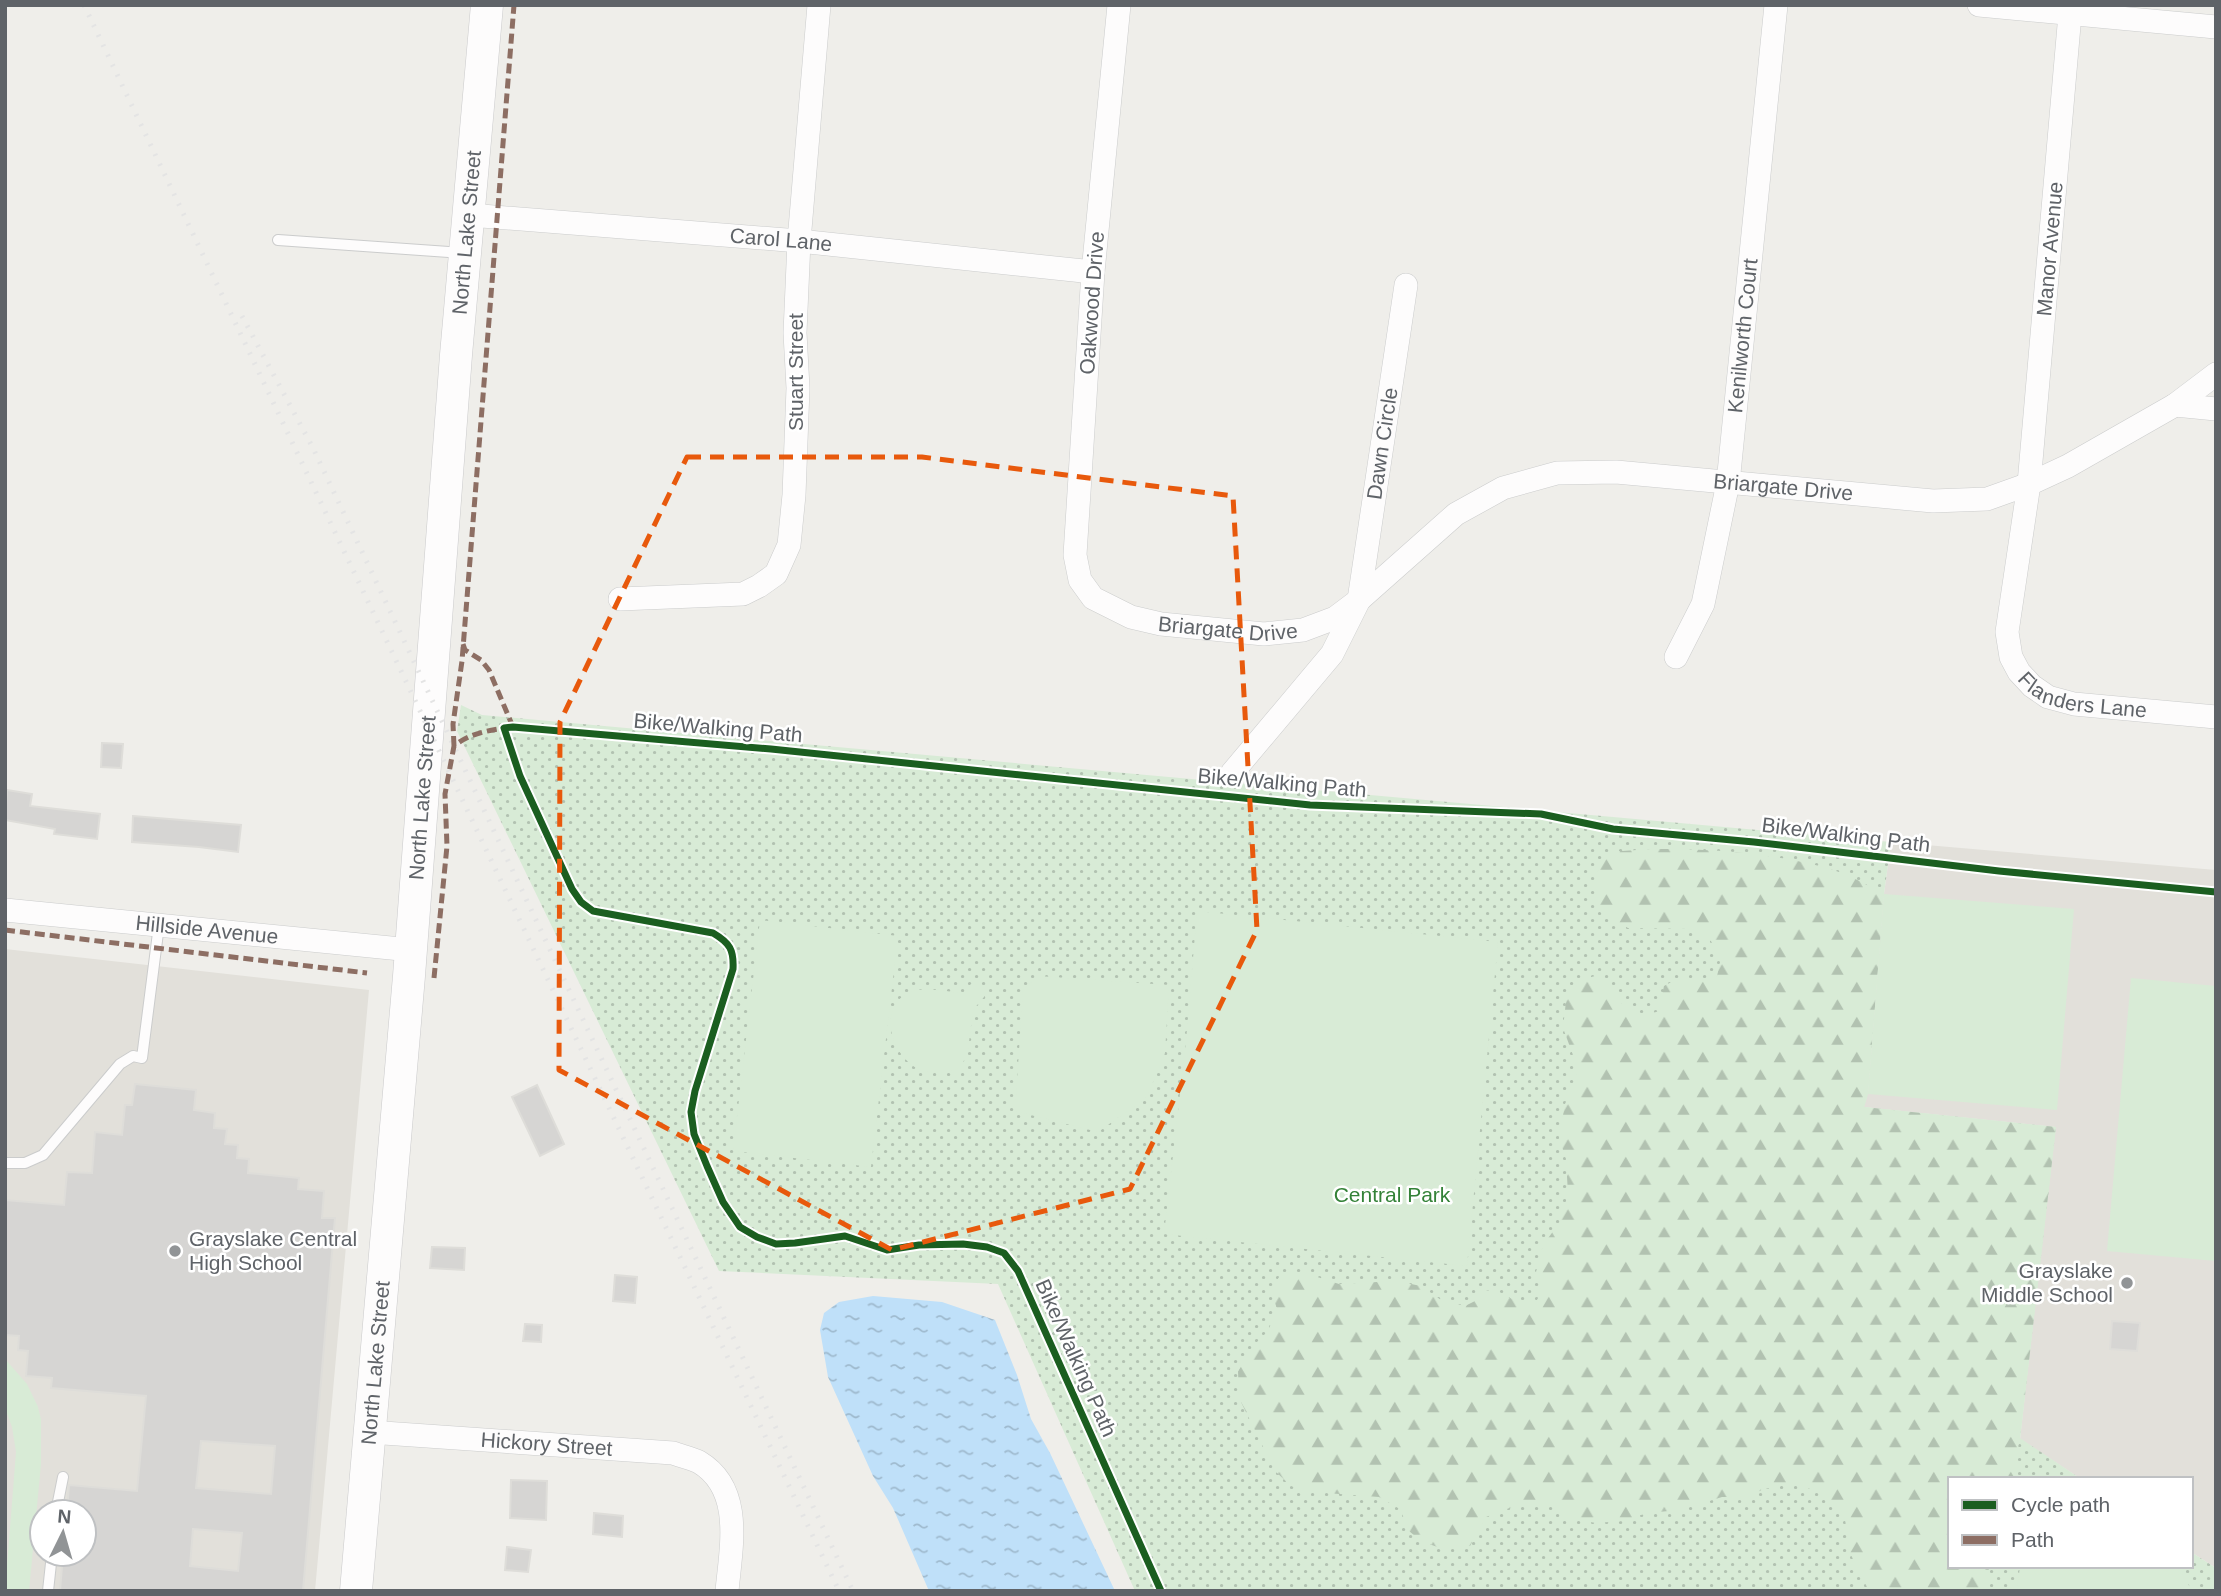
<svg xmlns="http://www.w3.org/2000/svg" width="2221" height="1596" font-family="Arial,sans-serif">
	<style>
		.education { fill: #e2e0da; fill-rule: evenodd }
		.grass { fill: url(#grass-dots) }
		.forest { fill: url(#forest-firs) }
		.garden { fill: #d8ebd6 }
		.water { fill: url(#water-ripples) }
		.building { fill: #d6d5d3; stroke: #deddd9; stroke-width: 2; fill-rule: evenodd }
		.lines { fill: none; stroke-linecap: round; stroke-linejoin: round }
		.lane-casing { stroke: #cbcccc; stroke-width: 12 }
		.street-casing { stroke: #cbcccc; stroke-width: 24 }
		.secondary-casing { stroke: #cacacb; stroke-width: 33 }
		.lane { stroke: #fdfcfc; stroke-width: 10 }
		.street { stroke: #fdfcfc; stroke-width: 23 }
		.secondary { stroke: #fdfcfc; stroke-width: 32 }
		.rail { stroke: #e4e4e4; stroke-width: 5; stroke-dasharray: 2 9; stroke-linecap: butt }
		.quiet { stroke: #8d6e63; stroke-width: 5; stroke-dasharray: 10 5; stroke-linecap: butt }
		.cycleway-casing { stroke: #fff; stroke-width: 11 }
		.cycleway { stroke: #1b5e20; stroke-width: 7 }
		.marked { fill: none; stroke: #e8590c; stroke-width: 5; stroke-dasharray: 14 9; stroke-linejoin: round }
		.poi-dot { fill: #919496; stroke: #fff; stroke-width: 2.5 }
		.labels { text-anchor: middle; stroke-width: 5; stroke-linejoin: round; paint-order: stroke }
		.street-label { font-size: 21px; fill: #5f6368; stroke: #fff }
		.park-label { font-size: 21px; fill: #348238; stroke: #fff }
		.poi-label { font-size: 21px; fill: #5f6368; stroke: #fff; text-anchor: start }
	</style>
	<defs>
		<pattern id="grass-dots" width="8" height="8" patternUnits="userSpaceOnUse" patternTransform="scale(1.75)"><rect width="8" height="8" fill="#d8ebd6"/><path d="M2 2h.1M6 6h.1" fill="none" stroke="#b2c2b1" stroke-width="1.8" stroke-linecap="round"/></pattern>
		<pattern id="forest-firs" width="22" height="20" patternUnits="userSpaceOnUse" patternTransform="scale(1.75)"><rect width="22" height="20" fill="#d8ebd6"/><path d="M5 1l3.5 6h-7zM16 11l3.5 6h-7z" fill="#b2c2b1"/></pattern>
		<pattern id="water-ripples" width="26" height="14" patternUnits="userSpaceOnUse" patternTransform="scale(1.75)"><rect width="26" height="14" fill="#bfe0f9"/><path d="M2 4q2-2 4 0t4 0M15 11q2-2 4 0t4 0" fill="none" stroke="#9eb9cd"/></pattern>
	</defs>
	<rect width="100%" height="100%" fill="#efeeea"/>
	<path class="education" d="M1891,842L2216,870V1568L2191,1552V1479H2081L2020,1439L2055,1127L1863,1107L1868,1094L1884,894Z
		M5,949L369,990L315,1591H5ZM42,1512H84V1554H42Z"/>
	<path class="grass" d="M461,705L482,715L1891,842L1884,894L1868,1094L1864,1107L2056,1127L2020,1438L2081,1479H1950V1566H2191V1552L2216,1568V1591H1135L998,1284L719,1271L457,731Z"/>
	<path class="forest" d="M1651,849C1710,848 1773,853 1830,869C1848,874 1867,885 1884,894L1868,1094L1864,1107L2056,1127L2020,1439L2015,1460V1479H1950V1566H1987L1990,1572L1989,1591H1869L1850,1553L1845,1519L1825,1493L1792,1484L1764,1489L1746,1497H1722L1680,1510L1647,1513L1623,1521L1596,1523L1572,1519L1552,1506L1520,1504L1486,1517L1470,1546L1440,1548L1421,1541L1409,1531L1400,1509L1379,1497L1313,1492L1291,1486L1275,1471L1239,1398L1238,1371L1253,1346L1268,1331L1277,1308L1270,1291L1281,1274L1311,1275L1339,1284L1396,1281L1421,1286L1441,1300L1465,1306L1477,1300L1484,1290L1499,1292L1514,1300L1536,1302L1541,1292L1536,1272L1543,1245L1560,1222L1568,1194L1566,1159L1559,1138L1565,1104L1577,1077L1573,1055L1563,1028L1566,1001L1578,981L1595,976L1609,982L1618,1000L1634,1014H1650L1659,1011L1664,986L1682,976L1696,982L1716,981L1720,962L1711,941L1692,929L1628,928L1601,913C1593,886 1592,876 1608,852Z"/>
	<path class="garden" d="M1884,894L2074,909L2057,1110L1868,1094Z
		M1197,911L1498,942L1467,1266L1164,1234L1186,1041Z
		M760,920L898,936L871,1167L733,1151Z
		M1038,976L1169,985L1165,1053L1147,1097L1098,1132L1015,1111L1023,990Z
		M2131,978L2216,986V1261L2107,1251Z
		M975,983L984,988V997L973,1010L968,1050L961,1068C949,1071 937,1075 924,1071C891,1061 874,1004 913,991C928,987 948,992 963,993L971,984Z
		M5,1359L27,1384L38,1407L41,1419V1464L29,1591H5L16,1452L12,1427L5,1408Z
		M2020,1566H2178L2192,1591H2017Z"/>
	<path class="water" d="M873,1296L942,1302L995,1320L1017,1375L1031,1419L1050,1453L1115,1591H929L893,1508L873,1476L828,1377L820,1330L824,1313L839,1302Z"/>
	<path class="building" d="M102,743L123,744L121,768L101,767Z
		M7,790L32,794L30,806L100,814L97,839L54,834L55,829L5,820Z
		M133,816L241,825L238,852L199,847L132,842Z
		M135,1084L196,1090L194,1110L215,1113L214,1128L227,1129L225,1144L238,1145L237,1158L249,1159L248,1173L299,1178L298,1189L324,1191L322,1218H335L303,1591H60L63,1554H84V1512H67L69,1485L137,1491L146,1396L51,1388L52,1378L26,1376L28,1351L18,1350L19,1336L5,1335V1200L64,1205L67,1172L92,1173L95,1132L122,1135L125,1105H132ZM201,1441L275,1446L271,1494L196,1488ZM193,1529L242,1533L238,1571L190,1566Z
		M537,1085L564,1144L540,1156L512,1097Z
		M432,1247L465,1248L464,1270L430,1268Z
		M615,1275L637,1277L635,1303L613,1301Z
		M2112,1321L2140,1323L2137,1351L2110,1349Z
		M525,1324L542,1325L541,1342L523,1341Z
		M511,1480L547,1481L546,1520L510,1518Z
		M594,1513L623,1516L622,1537L593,1534Z
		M507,1547L531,1550L528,1572L505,1570Z"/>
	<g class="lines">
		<defs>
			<path id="lane" d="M278,240L463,253
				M5,1163H25L43,1155L120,1064L133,1056L142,1058L159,925
				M56,1512L63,1477
				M48,1591L52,1554"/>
			<g id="street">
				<path id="s1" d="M1119,5L1093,272L1075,555L1080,580L1093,598L1131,617L1161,624L1264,634L1303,630L1335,618L1359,600L1456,514L1503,488L1557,473L1616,472L1933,501L1987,499L2029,484L2068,466L2175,405L2216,374"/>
				<path d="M1979,5L2216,27"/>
				<path id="s2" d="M2070,14L2029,484L2007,632L2011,657L2019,672L2032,686L2048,697L2074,704L2216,717"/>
				<path id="s3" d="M469,215L799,241L1093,272"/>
				<path d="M2175,405L2216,409"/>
				<path d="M620,599L743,594L759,586L776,574L789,545L794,495L798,388L795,333L799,241L819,5"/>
				<path id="s4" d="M1676,657L1703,604L1728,483L1776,5"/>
				<path id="s5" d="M1232,773L1332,654L1359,600L1406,285"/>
				<path id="s6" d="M5,910L411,950"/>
				<path id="s7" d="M369,1432L673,1453C681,1456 691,1458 699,1462C744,1489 731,1547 727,1591"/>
			</g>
			<g id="secondary">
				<path id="s8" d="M356,1591L409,976L456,355L487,5"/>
			</g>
		</defs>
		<use href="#lane" class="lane-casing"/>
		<use href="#street" class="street-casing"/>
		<use href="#secondary" class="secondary-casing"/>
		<use href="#lane" class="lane"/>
		<use href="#street" class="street"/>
		<use href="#secondary" class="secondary"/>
		<path class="rail" d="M84,5L839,1591
			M242,316L313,448L853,1591"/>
		<path class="quiet" d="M463,644L465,650L481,660L489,670L513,727
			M454,746L453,724L462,661L514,5
			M5,930L367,973
			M434,978L447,846L445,794L454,746C469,734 485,731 504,728"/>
		<defs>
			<path id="cycleway" d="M1161,1591L1018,1271L1004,1253L987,1247L963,1244L919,1245L887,1250L845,1236L795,1243L776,1244L757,1237L740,1227L723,1202L707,1166L694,1134L691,1112L695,1091L733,969C734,950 730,943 713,933L593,911L581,902L572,889L520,776L504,728L513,727L771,749L1310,805L1541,814L1613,829L1754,842L1999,871L2216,892"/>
		</defs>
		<use href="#cycleway" class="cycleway-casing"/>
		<use href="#cycleway" class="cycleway"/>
	</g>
	<path class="marked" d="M687,457H922L1233,496L1257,930L1130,1189L892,1250L559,1070L560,722Z"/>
	<g class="poi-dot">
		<circle cx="175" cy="1251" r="7"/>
		<circle cx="2127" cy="1283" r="7"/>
	</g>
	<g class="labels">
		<g class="street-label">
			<text dy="7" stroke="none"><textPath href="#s8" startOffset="1363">North Lake Street</textPath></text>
			<text dy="7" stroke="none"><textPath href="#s3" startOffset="313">Carol Lane</textPath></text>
			<text transform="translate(2050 249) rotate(-85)" y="7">Manor Avenue</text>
			<text transform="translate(1092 303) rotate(-86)" y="7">Oakwood Drive</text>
			<text dy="7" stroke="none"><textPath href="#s4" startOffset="331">Kenilworth Court</textPath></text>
			<text transform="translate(796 372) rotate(-90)" y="7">Stuart Street</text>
			<text dy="7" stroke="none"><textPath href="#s5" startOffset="374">Dawn Circle</textPath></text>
			<text dy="7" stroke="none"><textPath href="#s1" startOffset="1346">Briargate Drive</textPath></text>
			<text dy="7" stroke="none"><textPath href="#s1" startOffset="740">Briargate Drive</textPath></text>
			<text dy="7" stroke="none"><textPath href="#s2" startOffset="735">Flanders Lane</textPath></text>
			<text transform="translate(718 728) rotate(5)" y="7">Bike/Walking Path</text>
			<text transform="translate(1282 783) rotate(5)" y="7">Bike/Walking Path</text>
			<text dy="7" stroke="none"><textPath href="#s8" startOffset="796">North Lake Street</textPath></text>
			<text transform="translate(1846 835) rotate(7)" y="7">Bike/Walking Path</text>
			<text dy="7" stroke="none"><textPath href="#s6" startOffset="203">Hillside Avenue</textPath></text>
			<text transform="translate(1076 1358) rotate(66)" y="7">Bike/Walking Path</text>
			<text dy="7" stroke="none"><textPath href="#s8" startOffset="229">North Lake Street</textPath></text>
			<text dy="7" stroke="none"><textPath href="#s7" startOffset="178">Hickory Street</textPath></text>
		</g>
		<g class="park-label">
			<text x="1392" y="1202">Central Park</text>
		</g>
		<g class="poi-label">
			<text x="189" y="1246">Grayslake Central<tspan x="189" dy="24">High School</tspan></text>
			<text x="2113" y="1278" text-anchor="end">Grayslake<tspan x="2113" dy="24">Middle School</tspan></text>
		</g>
	</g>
	<rect width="2221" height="1596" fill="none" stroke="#5f6368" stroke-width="14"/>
	<rect x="1948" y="1477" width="245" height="91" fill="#ffffff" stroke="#bfc1c3" stroke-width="2"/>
	<rect x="1962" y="1500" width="35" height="10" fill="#1b5e20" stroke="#bfc1c3" stroke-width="2"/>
	<text x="2011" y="1512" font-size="21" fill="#5f6368">Cycle path</text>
	<rect x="1962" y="1535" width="35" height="10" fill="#8d6e63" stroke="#bfc1c3" stroke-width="2"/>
	<text x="2011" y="1547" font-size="21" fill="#5f6368">Path</text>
	<g transform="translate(63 1533) rotate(5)"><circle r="33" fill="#ffffff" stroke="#bfc1c3" stroke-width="2"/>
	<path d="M0-5L12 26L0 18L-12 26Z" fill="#919496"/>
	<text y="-10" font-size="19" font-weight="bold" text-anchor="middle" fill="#5f6368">N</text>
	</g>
</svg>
